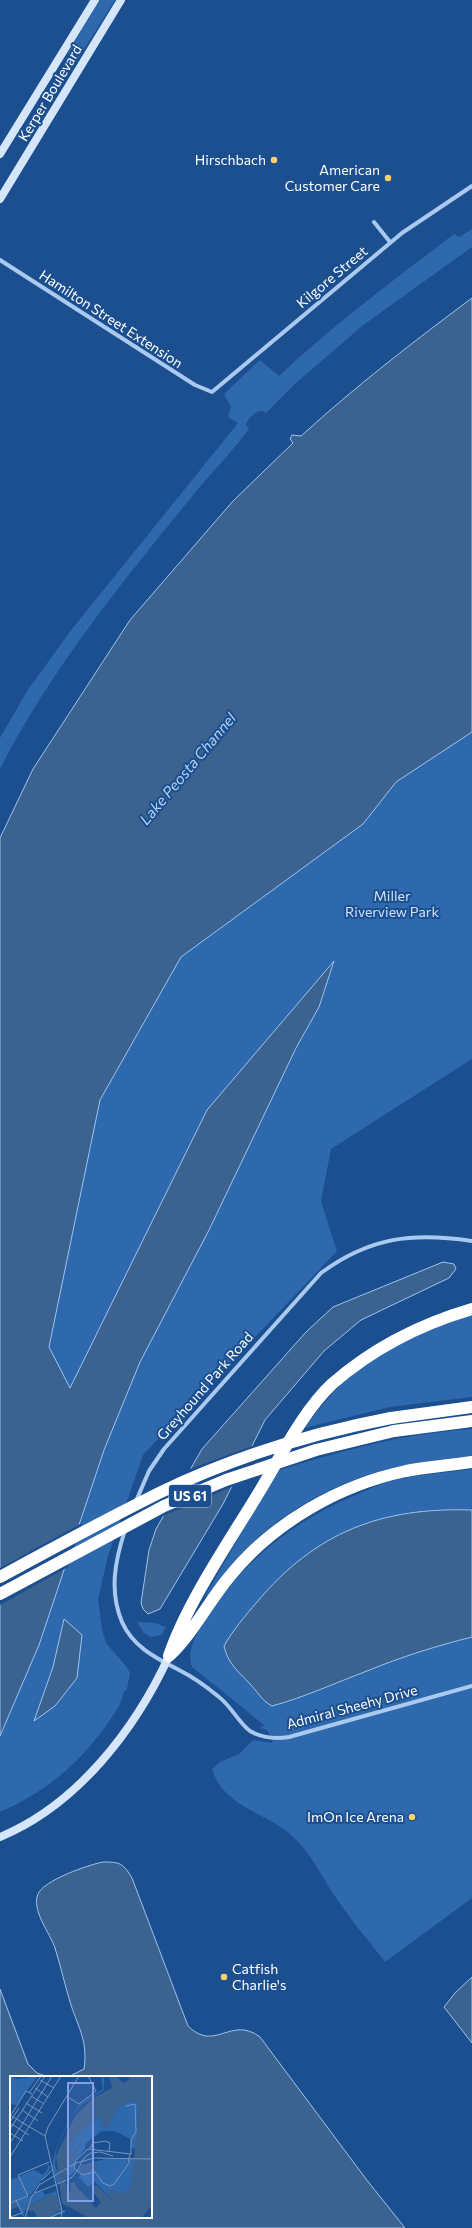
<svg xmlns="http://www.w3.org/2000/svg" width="472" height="2228" font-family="Commissioner,sans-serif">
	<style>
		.green { fill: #2e69ad }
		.water { fill: #3c6290; stroke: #9cc4f0 }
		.pier { fill: #1b4f8f }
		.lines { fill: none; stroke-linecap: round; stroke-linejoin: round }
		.street { stroke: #a9c9ee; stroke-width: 4 }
		.secondary { stroke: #d6e6fa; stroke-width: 8 }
		.highway { stroke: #fff; stroke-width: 12 }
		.highway-bridge { stroke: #fff; stroke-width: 12 }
		.poi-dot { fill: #ffd166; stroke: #1b4f8f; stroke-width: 1.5 }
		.labels { text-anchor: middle; stroke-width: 4; stroke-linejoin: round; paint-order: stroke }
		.shield { fill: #1b4f8f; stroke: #bbcadd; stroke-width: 1 }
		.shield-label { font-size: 13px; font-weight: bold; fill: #fff }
		.street-label { font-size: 14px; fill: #fff; stroke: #1b4f8f }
		.poi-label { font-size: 14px; fill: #fff; stroke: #1b4f8f; text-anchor: end }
		.park-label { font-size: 14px; fill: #cfe3fa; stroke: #1b4f8f }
		.water-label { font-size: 15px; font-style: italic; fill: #b5d3f5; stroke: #1b4f8f }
		.inset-road { fill: none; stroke: #7695bc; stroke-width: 1 }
		.view { fill: #839eea; fill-opacity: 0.15; stroke: #839eea; stroke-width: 2 }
		.inset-edge { fill: none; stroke: #fff; stroke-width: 2 }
	</style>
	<rect width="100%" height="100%" fill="#1b4f8f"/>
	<path class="green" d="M100,0H115L78,59L71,60L68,56L69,51Z
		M472,229V247L362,326L296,383L266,413L263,411C255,411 249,417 246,424L249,429C232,452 212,472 194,494C123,581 51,669 0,769V738L27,691L72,629L238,423L228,417L231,407L224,394L260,360L279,376C334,324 394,280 454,234L459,237Z
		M472,714V1059L331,1149L321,1201L337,1251L143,1455L108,1556L98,1599L102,1629L106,1643L126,1666L130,1673L127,1689L123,1693C123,1703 113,1715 108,1723C78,1765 47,1791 0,1812V1732L55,1443L28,1245L141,977Z
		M472,1314V1397L390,1407L304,1428C319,1409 334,1390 353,1374C386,1345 430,1327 472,1314Z
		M472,1429V1456C444,1459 416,1462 388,1469C333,1483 278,1514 239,1556C227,1569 217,1583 206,1597L205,1596L277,1471C340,1451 406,1433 472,1429Z
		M472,1469V1898L385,1962C370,1942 353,1923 339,1902C322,1878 312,1853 289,1833C263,1812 222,1805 212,1769L220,1762L239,1754L253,1740L273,1743L267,1730L260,1728L264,1725L192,1667C185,1648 201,1627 211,1612C248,1556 301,1516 363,1492C372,1488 381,1483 391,1481C417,1474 446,1473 472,1469Z
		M137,1622L155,1623L166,1627L161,1635L151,1637L144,1633Z"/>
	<path class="water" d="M472,298V732L396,782L363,824L181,957L100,1100L49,1347L70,1388L207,1110L334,961L319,1007L296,1048L209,1230L140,1362L104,1450L39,1645L0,1736V838L33,769L130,620L233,501L293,443L290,439L292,435L301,436C356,386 413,342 472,298Z
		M443,1262L454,1264L456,1269L449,1278L361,1320L324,1351L265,1420L223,1504L160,1609L148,1614L143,1609L141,1603L149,1550L156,1529L202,1449L306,1332L333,1307Z
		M472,1510V1637C436,1646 401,1657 367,1671C335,1683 305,1697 272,1706C261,1700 258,1692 250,1684C238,1671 228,1664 224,1646C233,1630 245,1616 257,1602C316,1532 381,1507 472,1510Z
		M64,1619L82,1635L77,1678L55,1706L34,1721L53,1667Z
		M103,1862C120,1862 123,1863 132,1878L188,2026C215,2053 231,2015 260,2037L366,2179L405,2228H0V1989L28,2064L37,2073L48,2077H11V2217H151V2077H68L84,2069C88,2042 79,2029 71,2005C65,1986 61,1967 55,1948C50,1933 31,1910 38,1894C44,1880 88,1865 103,1862Z
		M472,1977V2043L444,2007L455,1993Z"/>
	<path class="pier" d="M255,1445L234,1486L161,1517L187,1470Z
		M82,1523L68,1567L0,1605V1568Z"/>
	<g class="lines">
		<path class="street" d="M374,222L390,242
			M0,260L195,385L212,392L402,233L472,186
			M136,1501L149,1471L164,1449L321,1273C370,1237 413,1232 472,1241
			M125,1530C115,1561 109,1591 122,1622C133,1647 156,1658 179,1670C193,1677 207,1687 219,1697C231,1706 239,1723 250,1731C262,1738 276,1739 289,1737L472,1686"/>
		<path class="secondary" d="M0,154L95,0
			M0,199L121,0
			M0,1837C77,1805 135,1730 169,1656"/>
		<path class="highway" d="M391,1418L472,1407
			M394,1431L472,1421
			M170,1655C194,1632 208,1602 230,1576C273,1523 339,1485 406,1471C428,1467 450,1465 472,1462
			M169,1656C187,1602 231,1539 261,1489C281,1456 304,1410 332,1384C373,1348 421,1324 472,1309"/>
		<path class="highway-bridge" d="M0,1577C53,1548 107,1519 161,1492C234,1457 312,1433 391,1418
			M0,1594L164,1506L226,1480L316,1450L394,1431"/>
	</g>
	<g class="poi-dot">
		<circle cx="274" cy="160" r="4"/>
		<circle cx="388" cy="178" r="4"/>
		<circle cx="412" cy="1817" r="4"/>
		<circle cx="224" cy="1977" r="4"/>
	</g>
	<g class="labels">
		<rect class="shield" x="169" y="1485" width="42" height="22" rx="3"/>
		<g class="shield-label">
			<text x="190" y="1501">US 61</text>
		</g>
		<g class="street-label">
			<text transform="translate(50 93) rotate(-59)" y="5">Kerper Boulevard</text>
			<text transform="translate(332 277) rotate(-40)" y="5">Kilgore Street</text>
			<text transform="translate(111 319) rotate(33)" y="5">Hamilton Street Extension</text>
			<text transform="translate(205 1386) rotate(-49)" y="5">Greyhound Park Road</text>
			<text transform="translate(352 1707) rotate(-15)" y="5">Admiral Sheehy Drive</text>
		</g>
		<g class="poi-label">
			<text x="266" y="165">Hirschbach</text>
			<text x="380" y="175">American<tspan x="380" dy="16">Customer Care</tspan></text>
			<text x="404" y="1822">ImOn Ice Arena</text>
			<text x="232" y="1974" text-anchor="start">Catfish<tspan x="232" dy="16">Charlie's</tspan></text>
		</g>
		<g class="park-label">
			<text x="392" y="901">Miller<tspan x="392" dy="16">Riverview Park</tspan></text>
		</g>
		<g class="water-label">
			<text transform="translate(188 769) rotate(-50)" y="5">Lake Peosta Channel</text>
		</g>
	</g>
	<g transform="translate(10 2076)">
		<rect width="142" height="142" fill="#1b4f8f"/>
		<path d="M0,0L7,3L28,0L6,29L0,28ZM91,0L94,2V14L71,29L60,43L46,75L45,89L51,106L47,108L42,90L45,76L58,46L70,28L93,13ZM121,24L127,25L129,30L126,74L121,71V63L104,55H92L75,68V73L65,84V95L55,103L65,80L61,83L59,73L65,59L91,39V44L100,45L106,33ZM95,83H126L121,110L116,118L101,114L98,118L102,124L85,106L78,111L69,101L71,99L68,95L72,89ZM37,87L41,92L21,118L0,127V104L24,94L33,99L38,92ZM32,115L35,119L46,115L52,136L38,142H34L50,135L49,128L42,118L23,127L15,134L13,142L9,130L0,134V127Z" fill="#2e69ad"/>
		<path d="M99,0H107L113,7L119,4L118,0H142V129L131,142H79L52,127L46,80L65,40L83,22L102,12ZM121,24L127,25L129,38L121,110L116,118L101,113L98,117L100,122L86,109L81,113L91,126L86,132L71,115L68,114L64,106L60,107L61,117L56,108L55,103L75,58L61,80L63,65L67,58L91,39L92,50L97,52L106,33ZM89,87L86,93L72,97L70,94L77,88ZM43,118L47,121L50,134L40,140L28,142L24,135L15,134L17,131L10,129L0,132L2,128L19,129Z" fill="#3c6290" fill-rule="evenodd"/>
		<path class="inset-road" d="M30,4L44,12M25,12L38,21M19,17L31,0M21,20L34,28M56,20L69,28L86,15L78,0M16,27L32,37M116,30L125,28L126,56L121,64V78L120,79L119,81V87L104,108L100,110L93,107L85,96L72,99L64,92L66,84L78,73L121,78M12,34L28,45M0,39L13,47L42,0M1,39L16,15L22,18M0,46L9,32M0,47L19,59M0,53L35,0M0,57L13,65M35,60L38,51L69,0M0,67L13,47L35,60L52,135L51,142M80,72L83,67L95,65L100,67L99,76M0,81L51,0M67,95L74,82L81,77L90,76L103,80M32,104L43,93M45,109L61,102L67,95M25,117L45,109M18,120L8,99L39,86M0,127L18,120M0,141L12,137L6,124M15,142L21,122L29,109L66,87L84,82L142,83M39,142L55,135"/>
		<path class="view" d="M58,7H83V125H58Z"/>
		<rect width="142" height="142" class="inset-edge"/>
	</g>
</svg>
